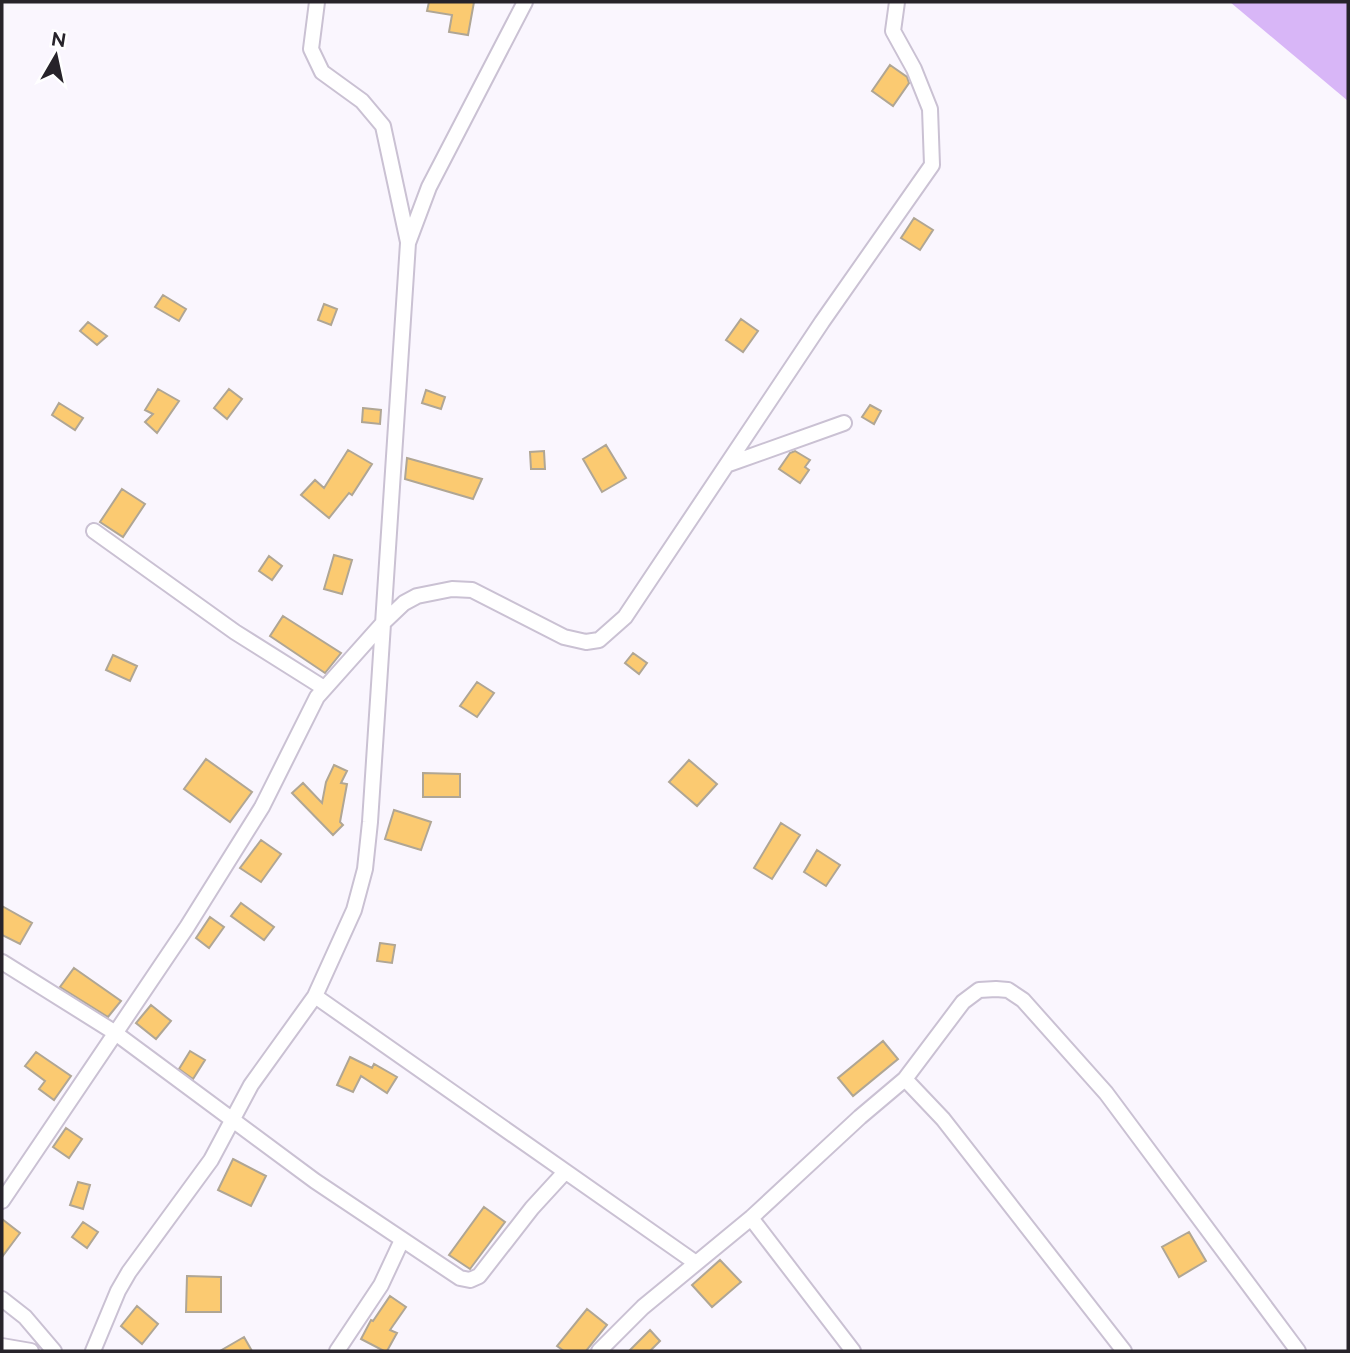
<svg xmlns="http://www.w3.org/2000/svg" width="1350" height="1353" font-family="Raleway,sans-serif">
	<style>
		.forest { fill: #d8b6f7 }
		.building { fill: #fbca71; stroke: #b0a694; stroke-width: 2 }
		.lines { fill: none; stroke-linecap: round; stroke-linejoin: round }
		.street-casing { stroke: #cac1d3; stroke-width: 18 }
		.street { stroke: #fff; stroke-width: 14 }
	</style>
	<rect width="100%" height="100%" fill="#faf6fe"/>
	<path class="forest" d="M1230,2H1348V101Z"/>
	<path class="building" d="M429,2H474L468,35L449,32L452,15L427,11Z
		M890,65L907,77L909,83L893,106L872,91Z
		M914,218L933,230L920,250L901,238Z
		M163,295L186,309L179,321L155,307Z
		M324,304L337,309L331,325L318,320Z
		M741,319L758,331L743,352L726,340Z
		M88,322L107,336L97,345L80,331Z
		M158,389L179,401L157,433L145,422L153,414L145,410Z
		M229,389L242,399L227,419L214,408Z
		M426,390L445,397L441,409L422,403Z
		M59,403L83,418L75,430L52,415Z
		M870,405L881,411L874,424L862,417Z
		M363,408L381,410L380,424L362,422Z
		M606,445L626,478L602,492L583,459Z
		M348,450L372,464L352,495L349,493L329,518L301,495L315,480L324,488Z
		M544,451L545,469H531L530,452Z
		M795,451L810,460L805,467L809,470L800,483L779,469L790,453Z
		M407,458L482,479L473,499L405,479Z
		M122,489L145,504L123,537L100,522Z
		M334,555L352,560L342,594L324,589Z
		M269,556L282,566L272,580L259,571Z
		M283,616L341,653L325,673L270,636Z
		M633,653L647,663L639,674L625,663Z
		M113,655L137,666L130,681L106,670Z
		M477,682L494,693L477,717L460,706Z
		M206,759L252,792L230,822L184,789Z
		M689,760L717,784L697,806L669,782Z
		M334,765L347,771L341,783L347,784L340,822L343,825L333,835L292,793L303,783L322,803L326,782Z
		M423,773L460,774V797H423Z
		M394,810L431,822L421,850L385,839Z
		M781,823L800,835L772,879L754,868Z
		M261,840L281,854L261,882L240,868Z
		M817,850L840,865L826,886L804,872Z
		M241,903L274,927L264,940L231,916Z
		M2,906L32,923L20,944L2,935Z
		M210,917L224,927L209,948L196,938Z
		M380,943L395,945L392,963L377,961Z
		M74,968L121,1001L108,1017L60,987Z
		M151,1005L171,1021L156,1039L136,1023Z
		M883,1041L898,1059L853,1096L838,1078Z
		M190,1051L205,1060L193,1079L179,1069Z
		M36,1052L71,1076L54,1100L39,1089L45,1081L25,1066Z
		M350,1057L372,1068L374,1064L397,1077L387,1093L361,1076L353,1092L337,1085Z
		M66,1128L82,1139L69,1158L53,1147Z
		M233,1159L266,1176L251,1206L218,1190Z
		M78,1182L90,1185L83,1209L70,1205Z
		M484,1207L505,1222L470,1269L449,1255Z
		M2,1219L20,1233L2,1257Z
		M83,1222L98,1232L87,1248L72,1237Z
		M1189,1232L1206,1261L1179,1277L1162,1247Z
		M720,1260L741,1282L712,1307L692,1285Z
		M187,1276L221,1277V1312H186Z
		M390,1296L406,1307L390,1330L397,1333L387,1351H384L361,1339L371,1320L373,1321Z
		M137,1306L158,1324L142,1344L121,1326Z
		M587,1309L607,1325L586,1351H564L557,1346Z
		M650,1330L660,1341L650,1351H629Z
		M244,1337L252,1351H220Z"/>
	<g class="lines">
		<defs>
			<path id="street" d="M317,2L311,49L322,72L362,101L383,126L408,242
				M729,464L844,423
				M94,531L235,632L324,688
				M2,962L114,1032L315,1181L460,1278L470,1280L479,1276L532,1208L565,1172
				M315,996L696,1263
				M905,1079L943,1119L1124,1351
				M2,1201L187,927L262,807L317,697L384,622L404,603L417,596L452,589L472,590L564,637L586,642L599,640L625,617L822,322L932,165L930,109L914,69L893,31L897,2
				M751,1218L853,1351
				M2,1299L25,1317L54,1351
				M2,1346L31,1351
				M93,1351L118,1291L129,1272L211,1160L251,1085L315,996L354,910L365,869L370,822L408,243L429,187L525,2
				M337,1351L381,1285L402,1240
				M599,1351L643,1307L751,1218L860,1117L905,1079L963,1002L979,990L996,989L1008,990L1023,1000L1106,1093L1298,1351"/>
		</defs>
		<use href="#street" class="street-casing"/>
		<use href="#street" class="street"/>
	</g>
	<rect width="1350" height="1353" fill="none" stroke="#27232a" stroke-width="7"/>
	<g transform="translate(56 56) rotate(9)" stroke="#ffffff" stroke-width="5" paint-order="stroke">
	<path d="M0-5L12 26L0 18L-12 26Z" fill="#27232a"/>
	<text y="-10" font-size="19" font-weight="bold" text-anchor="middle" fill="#27232a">N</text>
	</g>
</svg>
